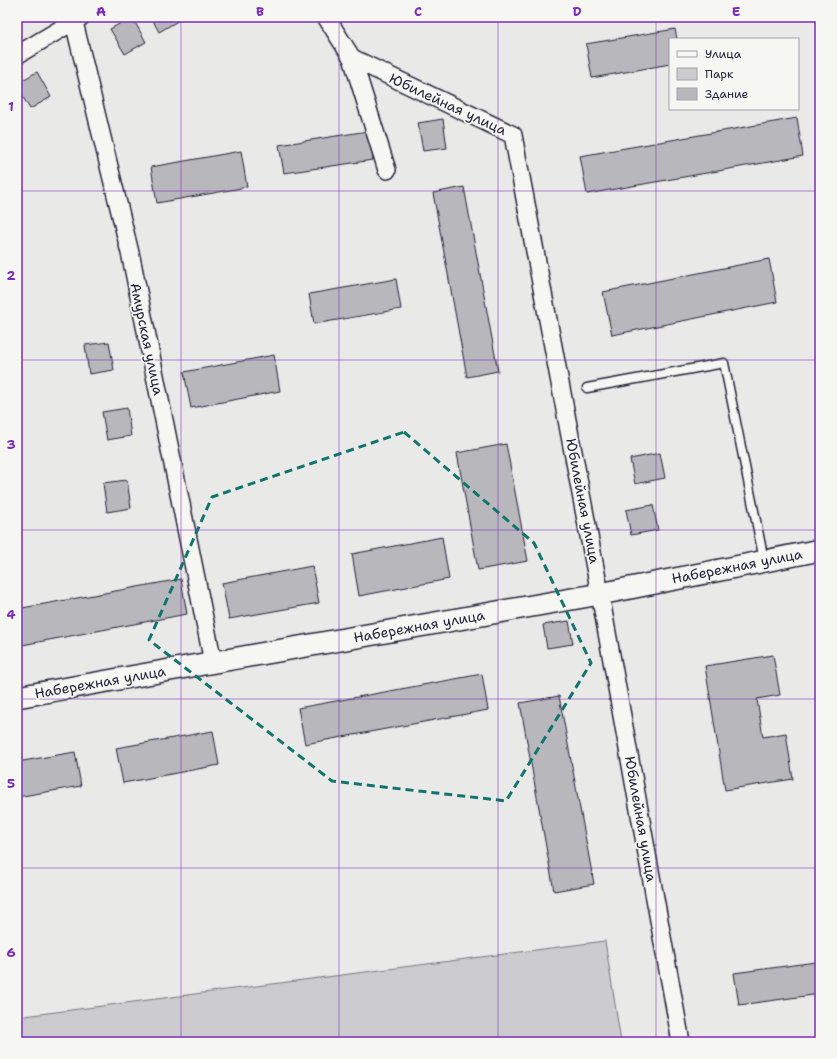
<svg xmlns="http://www.w3.org/2000/svg" width="837" height="1059" font-family="'Shantell Sans',sans-serif">
	<style>
		.green { fill: #ccccce; stroke: #777784 }
		.building { fill: #b8b8bc; stroke: #22223b }
		.lines { fill: none; stroke-linecap: round; stroke-linejoin: round }
		.service-casing { stroke: #22223b; stroke-width: 11 }
		.minor-casing { stroke: #22223b; stroke-width: 20 }
		.tertiary-casing { stroke: #22223b; stroke-width: 24 }
		.service { stroke: #f6f6f2; stroke-width: 8 }
		.minor { stroke: #f6f6f2; stroke-width: 17 }
		.tertiary { stroke: #f6f6f2; stroke-width: 21 }
		.marked { fill: none; stroke: #0f766e; stroke-width: 3; stroke-dasharray: 8 5; stroke-linejoin: round }
		.grid { fill: none; stroke: #7b2cbf; stroke-width: 1; stroke-opacity: 0.55 }
		.labels { text-anchor: middle; stroke-width: 3.5; stroke-linejoin: round; paint-order: stroke }
		.street-label { font-size: 14px; fill: #22223b; stroke: #f6f6f2 }
		.neatline { fill: none; stroke: #7b2cbf; stroke-width: 1.5 }
		.grid-label { font-size: 13px; text-anchor: middle; font-weight: bold; fill: #7b2cbf }
	</style>
	<rect width="100%" height="100%" fill="#e9e9e7"/>
	<filter id="ink" filterUnits="userSpaceOnUse"><feTurbulence type="fractalNoise" baseFrequency=".025" numOctaves="2"/><feDisplacementMap in="SourceGraphic" scale="8" xChannelSelector="R" yChannelSelector="G"/><feConvolveMatrix kernelMatrix="1 2 1 2 8 2 1 2 1" color-interpolation-filters="sRGB"/></filter>
	<g filter="url(#ink)">
		<path class="green" d="M605,941L621,1042H17V1017Z"/>
		<path class="building" d="M132,17L146,42L125,54L110,29Z
			M151,17H180L181,19L159,32Z
			M675,29L677,39H670V64L592,78L586,44Z
			M37,72L51,97L30,109L17,87V83Z
			M797,118L803,156L587,194L580,156Z
			M443,119L447,148L423,151L418,123Z
			M368,131L373,160L284,173L279,145Z
			M241,151L247,187L157,203L151,167Z
			M464,187L498,371L467,377L433,193Z
			M769,259L777,302L612,335L603,292Z
			M396,279L401,309L314,324L309,294Z
			M109,342L114,370L89,374L85,345Z
			M274,355L280,391L191,408L184,372Z
			M127,408L131,436L107,440L102,412Z
			M506,444L528,561L478,570L457,453Z
			M660,453L665,478L635,484L630,459Z
			M127,480L131,508L107,512L103,483Z
			M653,505L658,530L631,535L626,510Z
			M442,537L449,579L359,596L352,554Z
			M312,566L319,603L229,619L222,583Z
			M181,579L187,614L17,646V609Z
			M569,621L573,644L547,648L543,625Z
			M773,655L780,695L757,699L763,737L786,733L793,779L725,790L705,666Z
			M482,674L488,710L305,744L298,708Z
			M559,696L594,884L554,891L520,703Z
			M213,731L219,765L123,783L116,748Z
			M75,752L81,786L17,797V762Z
			M816,962L820,994L739,1005L734,973Z"/>
		<g class="lines">
			<defs>
				<path id="service" d="M587,388L724,363L764,560"/>
				<path id="minor" d="M326,17L352,58L387,170
					M73,18L131,257L213,662
					M17,55L81,17
					M352,58L513,135L600,594L681,1042"/>
				<path id="tertiary" d="M17,697L600,594L820,550"/>
			</defs>
			<use href="#service" class="service-casing"/>
			<use href="#minor" class="minor-casing"/>
			<use href="#tertiary" class="tertiary-casing"/>
			<use href="#service" class="service"/>
			<use href="#minor" class="minor"/>
			<use href="#tertiary" class="tertiary"/>
		</g>
	</g>
	<path class="marked" d="M404,432L534,543L591,663L506,801L332,781L149,640L212,497Z"/>
	<path class="grid" d="M181,17V1042M339,17V1042M498,17V1042M656,17V1042M17,191H820M17,360H820M17,530H820M17,699H820M17,868H820"/>
	<g class="labels">
		<g class="street-label">
			<text transform="translate(448 104) rotate(25)" y="5">Юбилейная улица</text>
			<text transform="translate(147 339) rotate(78)" y="5">Амурская улица</text>
			<text transform="translate(583 501) rotate(79)" y="5">Юбилейная улица</text>
			<text transform="translate(737 566) rotate(-11)" y="5">Набережная улица</text>
			<text transform="translate(419 626) rotate(-10)" y="5">Набережная улица</text>
			<text transform="translate(100 682) rotate(-10)" y="5">Набережная улица</text>
			<text transform="translate(641 819) rotate(80)" y="5">Юбилейная улица</text>
		</g>
	</g>
	<rect width="837" height="1059" fill="none" stroke="#f6f6f2" stroke-width="44"/>
	<rect x="669" y="38" width="130" height="72" fill="#f6f6f2" stroke="#a1a1a9"/>
	<rect x="677" y="51" width="20" height="6" fill="#f6f6f2" stroke="#a1a1a9"/>
	<text x="705" y="58" font-size="12" fill="#22223b">Улица</text>
	<rect x="677" y="68" width="20" height="12" fill="#ccccce" stroke="#a1a1a9"/>
	<text x="705" y="78" font-size="12" fill="#22223b">Парк</text>
	<rect x="677" y="88" width="20" height="12" fill="#b8b8bc" stroke="#a1a1a9"/>
	<text x="705" y="98" font-size="12" fill="#22223b">Здание</text>
	<rect x="22" y="22" width="793" height="1015" class="neatline"/>
	<g class="grid-label">
		<text x="101" y="16">A</text>
		<text x="260" y="16">B</text>
		<text x="418" y="16">C</text>
		<text x="577" y="16">D</text>
		<text x="736" y="16">E</text>
		<text x="11" y="111">1</text>
		<text x="11" y="280">2</text>
		<text x="11" y="449">3</text>
		<text x="11" y="619">4</text>
		<text x="11" y="788">5</text>
		<text x="11" y="957">6</text>
	</g>
</svg>
